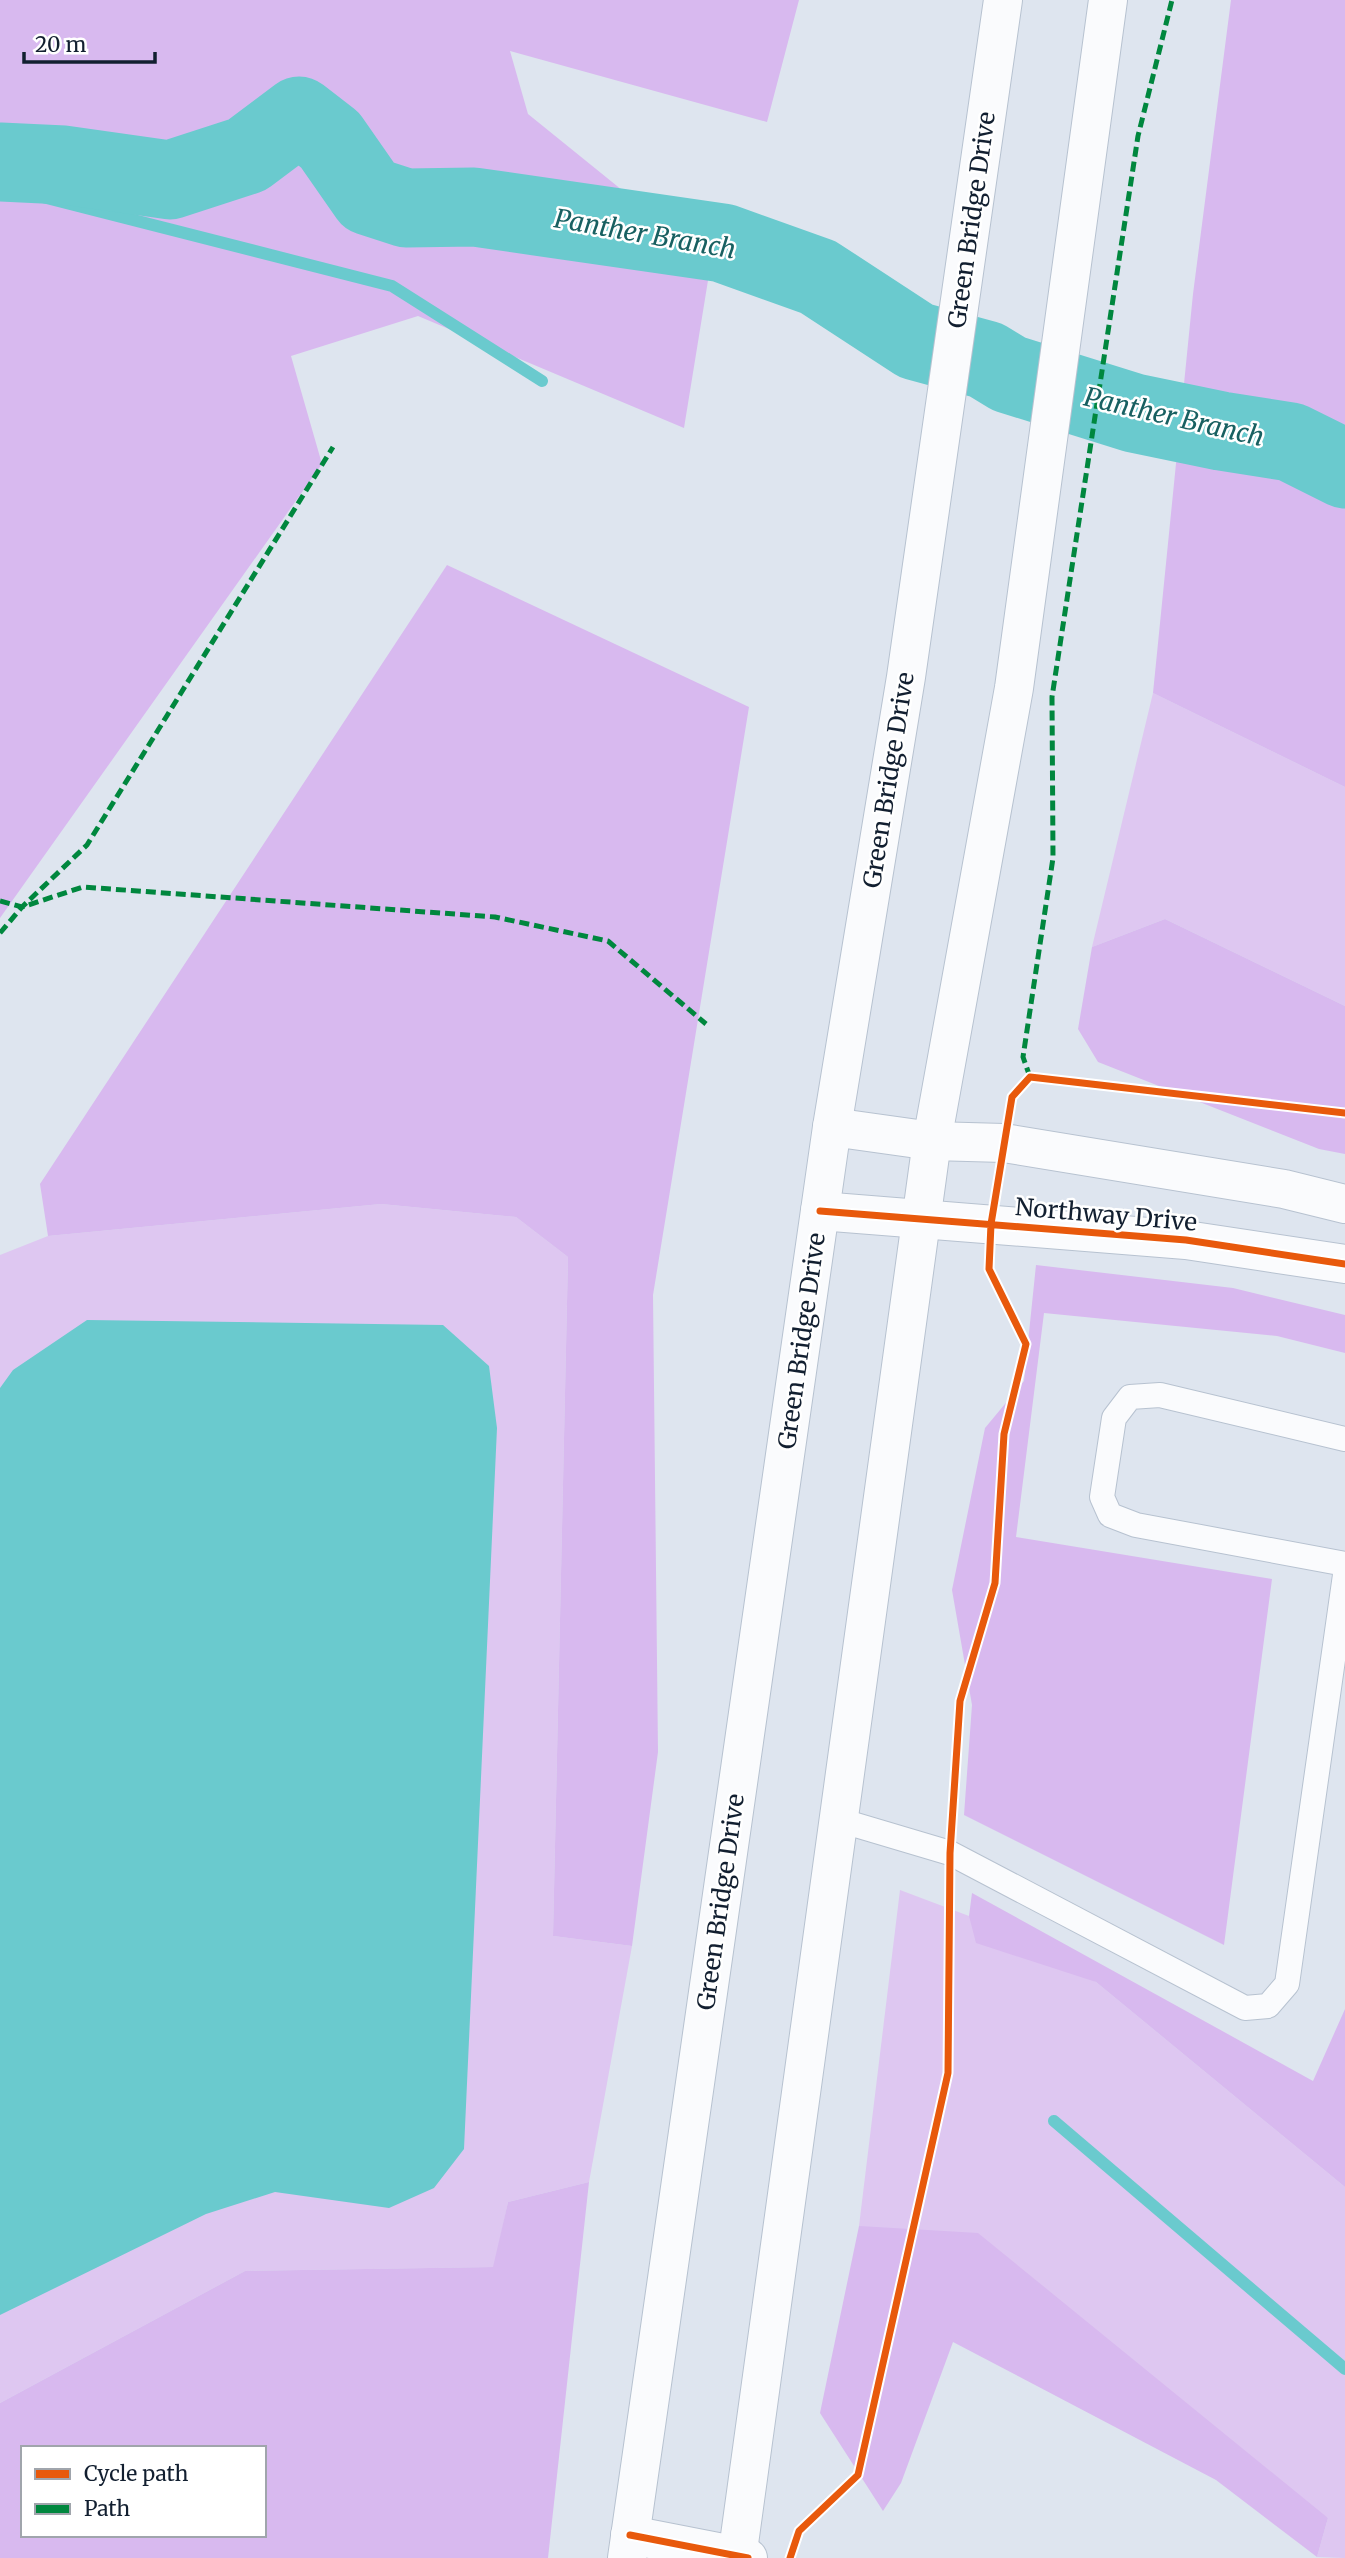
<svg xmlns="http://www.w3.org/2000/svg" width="1345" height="2558" font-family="Merriweather,serif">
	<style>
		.green { fill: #dec7f1 }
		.forest { fill: #d8b9ef; fill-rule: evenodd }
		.water { fill: #6acace }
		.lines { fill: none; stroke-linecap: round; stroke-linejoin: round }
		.stream { stroke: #6acace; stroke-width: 12 }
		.river { stroke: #6acace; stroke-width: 79 }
		.service-casing { stroke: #b7c2d0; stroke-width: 26 }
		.minor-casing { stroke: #b7c2d0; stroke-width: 40 }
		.tertiary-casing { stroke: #b7c2d0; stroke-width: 40 }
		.secondary-casing { stroke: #b7c2d0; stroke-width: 40 }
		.service { stroke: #fafbfd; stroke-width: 24 }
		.minor { stroke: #fafbfd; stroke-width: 38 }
		.tertiary { stroke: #fafbfd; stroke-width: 38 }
		.secondary { stroke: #fafbfd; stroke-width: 38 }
		.quiet { stroke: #00873e; stroke-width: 5; stroke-dasharray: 10 5; stroke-linecap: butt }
		.cycleway-casing { stroke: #fff; stroke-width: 11 }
		.cycleway { stroke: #e8590c; stroke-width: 7 }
		.labels { text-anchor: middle; stroke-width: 5; stroke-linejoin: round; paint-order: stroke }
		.street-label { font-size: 24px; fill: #121f30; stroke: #fff }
		.water-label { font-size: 26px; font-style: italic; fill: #186061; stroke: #fff }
	</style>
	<rect width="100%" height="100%" fill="#dee5ef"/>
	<path class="green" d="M1153,693L1345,787V1006L1165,919L1092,947Z
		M381,1204L516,1217L568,1257L553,1936L632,1946L589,2182L508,2202L494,2267L245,2271L0,2403V1255L48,1236Z
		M900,1890L969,1916L1096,1982L1345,2187V2558L1317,2557L1328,2518L859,2226Z"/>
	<path class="forest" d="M0,0H799L767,122L510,51L528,114L711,262L684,428L418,316L291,356L322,464L0,918Z
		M1231,0H1345V787L1153,693L1193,294Z
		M447,565L749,707L653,1295L658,1752L632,1946L553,1936L568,1257L516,1217L381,1204L48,1236L40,1184Z
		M1165,919L1345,1006V1154L1319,1149L1098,1062L1078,1029L1092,947Z
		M1036,1265L1233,1288L1345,1315V1353L1277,1336L1044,1313L1016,1537L1272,1579L1224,1945L964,1815L972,1705L952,1590L985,1428L1024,1381Z
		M972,1893L1313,2081L1345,2009V2187L1096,1982L976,1943L969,1916Z
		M589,2182L548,2558H0V2403L245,2271L493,2267L508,2202ZM23,2448H264V2535H23Z
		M859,2226L978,2233L1328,2518L1317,2557L1216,2480L953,2342L901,2483L883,2511L820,2413Z"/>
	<path class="water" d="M87,1320L443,1325L489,1366L497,1428L464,2149L434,2188L389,2208L275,2192L206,2214L0,2315V1388L13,1370Z"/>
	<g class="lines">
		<path class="stream" d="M0,186L392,286L542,381
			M1054,2121L1345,2369"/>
		<path class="river" d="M0,162L64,165L170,180L247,155L299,116L330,140L369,196L406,208L474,207L723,243L818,277L916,341L986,360L1009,374L1134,413L1221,431L1291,442L1345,469"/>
		<defs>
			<path id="service" d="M1345,1439L1160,1395L1130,1397L1114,1418L1102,1497L1110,1515L1136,1525L1345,1564
				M839,1820L950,1853L1245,2008L1268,2006L1287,1984L1345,1575"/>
			<path id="minor" d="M630,2535L748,2558"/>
			<path id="tertiary" d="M832,1127L932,1141L1004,1143L1284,1189L1345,1204
				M820,1211L1186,1240L1345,1264"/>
			<path id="secondary" d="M627,2558L832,1127L906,677L1003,0
				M737,2558L932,1141L1014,688L1108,0"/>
		</defs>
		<use href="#service" class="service-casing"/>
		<use href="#minor" class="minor-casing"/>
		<use href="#tertiary" class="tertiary-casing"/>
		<use href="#secondary" class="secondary-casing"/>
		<use href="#service" class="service"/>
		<use href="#minor" class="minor"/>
		<use href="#tertiary" class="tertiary"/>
		<use href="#secondary" class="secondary"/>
		<path class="quiet" d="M0,901L22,907L83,887L495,917L608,941L706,1024
			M0,933L22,907L87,845L333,447
			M1030,1077L1023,1057L1053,858L1052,697L1138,136L1172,0"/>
		<defs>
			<path id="cycleway" d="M820,1211L1186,1240L1345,1264
				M630,2535L748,2558
				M790,2558L799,2531L858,2475L948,2073L950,1853L960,1701L995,1583L1004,1434L1026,1344L989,1269L991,1224L1012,1097L1030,1077L1345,1113"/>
		</defs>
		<use href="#cycleway" class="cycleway-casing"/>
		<use href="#cycleway" class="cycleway"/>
	</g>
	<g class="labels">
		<g class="street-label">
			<text transform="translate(972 220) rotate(-82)" y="8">Green Bridge Drive</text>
			<text transform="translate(889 780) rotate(-81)" y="8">Green Bridge Drive</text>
			<text transform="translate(1106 1215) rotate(5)" y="8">Northway Drive</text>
			<text transform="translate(802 1341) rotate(-82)" y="8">Green Bridge Drive</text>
			<text transform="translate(721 1902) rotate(-82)" y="8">Green Bridge Drive</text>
		</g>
		<g class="water-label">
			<text transform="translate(645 234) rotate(10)" y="9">Panther Branch</text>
			<text transform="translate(1174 417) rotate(13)" y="9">Panther Branch</text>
		</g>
	</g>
	<rect x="21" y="2446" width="245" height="91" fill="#ffffff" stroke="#a0a5ac" stroke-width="2"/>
	<rect x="35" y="2469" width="35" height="10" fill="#e8590c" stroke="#a0a5ac" stroke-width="2"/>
	<text x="84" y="2481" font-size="21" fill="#121f30">Cycle path</text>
	<rect x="35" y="2504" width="35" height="10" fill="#00873e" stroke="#a0a5ac" stroke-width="2"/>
	<text x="84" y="2516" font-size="21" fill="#121f30">Path</text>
	<path d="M24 52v10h131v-10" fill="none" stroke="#121f30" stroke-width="3.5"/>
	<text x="35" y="52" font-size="21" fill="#121f30" stroke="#ffffff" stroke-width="5" paint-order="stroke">20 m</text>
</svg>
